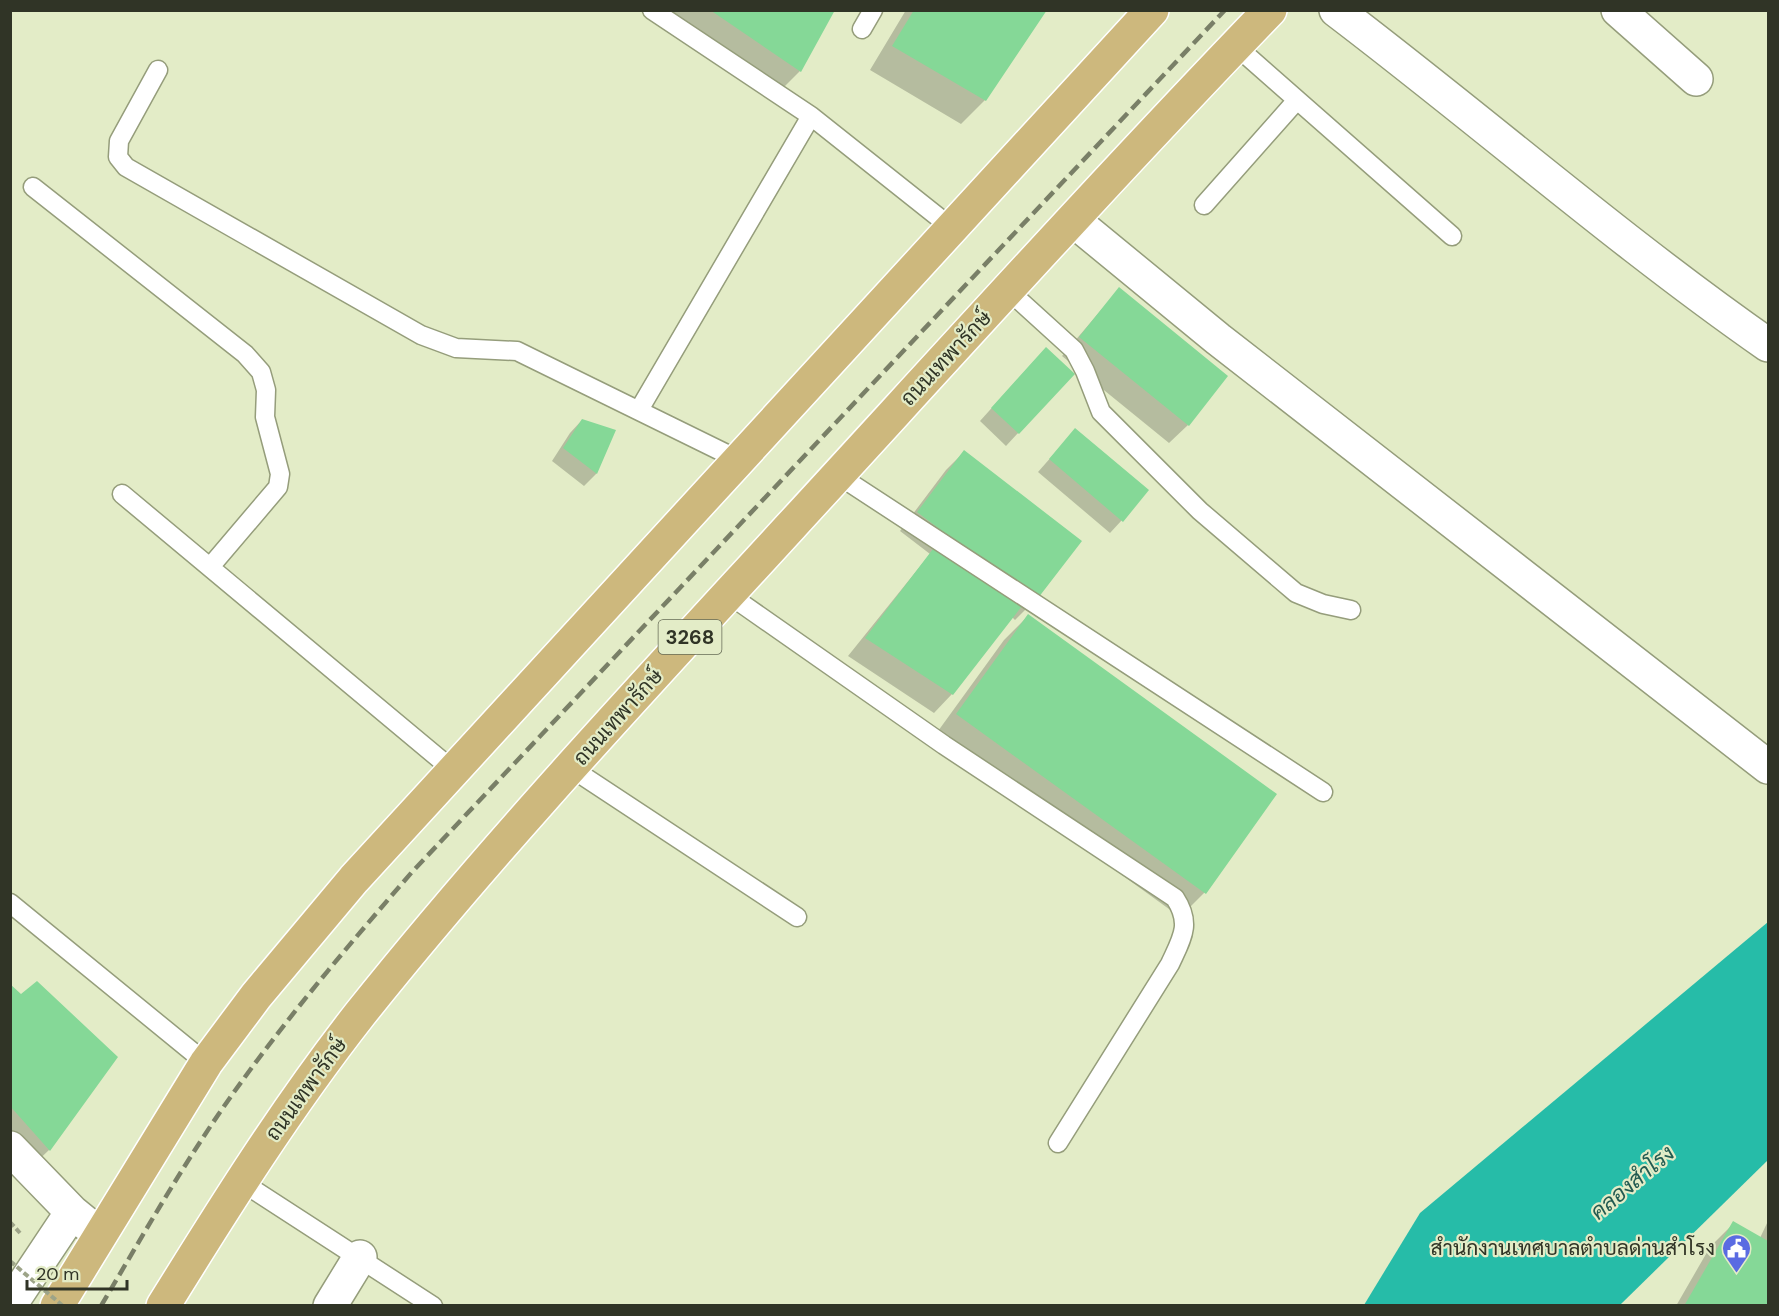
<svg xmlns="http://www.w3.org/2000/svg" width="1779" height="1316" font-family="'DM Sans',Sarabun,sans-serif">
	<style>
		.water { fill: #26bca8 }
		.shadow { fill: #0003 }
		.building { fill: #85d897 }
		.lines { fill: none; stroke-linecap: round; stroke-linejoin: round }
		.lane-casing { stroke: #959d7b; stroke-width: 21 }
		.street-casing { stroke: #959d7b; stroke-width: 36 }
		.primary-casing { stroke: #fff; stroke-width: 36 }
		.path { stroke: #9da488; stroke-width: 4; stroke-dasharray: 6 3; stroke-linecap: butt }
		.lane { stroke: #fff; stroke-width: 18 }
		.street { stroke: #fff; stroke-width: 33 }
		.primary { stroke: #cdb87d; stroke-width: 33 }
		.rail { stroke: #797f67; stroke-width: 4.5; stroke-dasharray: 12 6; stroke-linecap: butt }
		.path-bridge { stroke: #9da488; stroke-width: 4; stroke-dasharray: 6 3; stroke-linecap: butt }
		.labels { text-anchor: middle; stroke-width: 4.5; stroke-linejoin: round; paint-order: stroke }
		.shield { fill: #e3ecc7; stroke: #666b56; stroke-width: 1.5 }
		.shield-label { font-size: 20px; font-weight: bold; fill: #303426 }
		.street-label { font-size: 21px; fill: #303426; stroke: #e3ecc7 }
		.poi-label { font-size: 21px; fill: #303426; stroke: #e3ecc7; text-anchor: end }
		.water-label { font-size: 22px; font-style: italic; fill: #225b51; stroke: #e3ecc7 }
	</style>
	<rect width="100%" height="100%" fill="#e3ecc7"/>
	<path class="water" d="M1768,922V1160L1620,1305H1364L1420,1213Z"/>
	<path class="shadow" d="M652,10H833L800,71L776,95Z
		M906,10H1045L985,100L961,124L870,70Z
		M1119,289L1188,425L1169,443L1062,356Z
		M1034,361L1073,374L1006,446L980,421Z
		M582,420L614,431L596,474L584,486L552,461L570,433Z
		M1075,430L1122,520L1110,533L1038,472Z
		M964,452L1034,601L1015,620L1012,617L952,694L934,713L848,656L930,554L900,531L946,470Z
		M1028,616L1275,795L1204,893L1180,917L933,738L1004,640Z
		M10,986L21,996L116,1057L49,1150L25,1173L10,1157Z
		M1768,1221V1306H1676L1710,1247L1734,1223L1760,1238Z"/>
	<path class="building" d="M710,10H835L801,72Z
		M914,10H1047L986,101L892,46Z
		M1119,287L1228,376L1189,426L1079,337Z
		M1046,347L1075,374L1019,434L991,408Z
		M582,419L616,430L597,474L563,448Z
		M1075,428L1149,490L1123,522L1049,459Z
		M964,450L1082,541L1035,602L917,512Z
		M936,545L1022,606L953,695L865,638Z
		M1028,614L1277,794L1206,894L956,714Z
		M37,981L118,1057L50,1151L10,1106V984L21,994Z
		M1733,1221L1768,1241V1306H1684Z"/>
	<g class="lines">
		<defs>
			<path id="lane" d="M652,10L811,116L952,228
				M862,29L873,10
				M1236,46L1452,236
				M158,70L119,141L118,157L126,167L421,335L456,348L517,351L739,460
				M33,187L245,354L261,372L266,390L265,417L280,474L278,487L210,567
				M1204,205L1297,100
				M1009,291L1074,350L1085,371L1101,412L1200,511L1296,593L1323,604L1351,610
				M639,410L811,116
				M838,475L1323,792
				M122,494L454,771
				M728,594L944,745L1175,898C1192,924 1182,938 1170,964L1058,1143
				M571,768L797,917
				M10,903L206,1063
				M240,1181L433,1306"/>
			<path id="street" d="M1336,10C1481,120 1619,241 1768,345
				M1618,10L1696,79
				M1073,220L1218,339L1768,767
				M10,1148L72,1212L99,1234
				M10,1305L72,1212
				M330,1306L360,1257"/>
			<path id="primary" d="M57,1306L206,1063L256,996L354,879L1152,10
				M163,1306C225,1206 287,1107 360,1014C494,846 646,684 791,526C950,353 1107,179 1270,10"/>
		</defs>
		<use href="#lane" class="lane-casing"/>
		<use href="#street" class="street-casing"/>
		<use href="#primary" class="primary-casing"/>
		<path class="path" d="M10,1222L20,1233"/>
		<use href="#lane" class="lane"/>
		<use href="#street" class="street"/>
		<use href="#primary" class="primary"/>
		<path class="rail" d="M101,1306C146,1230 190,1152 242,1081C295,1008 353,940 412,872L1225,10"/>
		<path class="path-bridge" d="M10,1261L63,1306"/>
	</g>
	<defs>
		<symbol id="civic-pin" viewBox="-11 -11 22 30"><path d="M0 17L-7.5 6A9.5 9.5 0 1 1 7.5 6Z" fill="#5a6be2" stroke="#e3ecc7"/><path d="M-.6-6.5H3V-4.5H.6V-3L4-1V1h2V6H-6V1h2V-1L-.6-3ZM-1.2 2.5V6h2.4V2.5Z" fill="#fff"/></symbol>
	</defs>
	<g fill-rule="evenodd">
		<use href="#civic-pin" x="1720" y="1232" width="33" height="45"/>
	</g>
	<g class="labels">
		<rect class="shield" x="658.5" y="620" width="63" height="34" rx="4.5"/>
		<g class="shield-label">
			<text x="690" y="644">3268</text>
		</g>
		<g class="street-label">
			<text transform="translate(946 358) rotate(-47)" y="7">ถนนเทพารักษ์</text>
			<text transform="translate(618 717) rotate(-48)" y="7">ถนนเทพารักษ์</text>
			<text transform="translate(306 1089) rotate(-54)" y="7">ถนนเทพารักษ์</text>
		</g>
		<g class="poi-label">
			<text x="1715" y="1255">สำนักงานเทศบาลตำบลด่านสำโรง</text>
		</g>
		<g class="water-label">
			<text transform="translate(1632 1182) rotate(-40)" y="8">คลองสำโรง</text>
		</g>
	</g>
	<rect width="1779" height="1316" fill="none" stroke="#303426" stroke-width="24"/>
	<path d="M27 1280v9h100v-9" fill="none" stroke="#303426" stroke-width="3"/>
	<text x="36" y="1280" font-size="18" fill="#303426" stroke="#e3ecc7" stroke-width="4.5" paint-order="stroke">20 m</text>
</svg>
